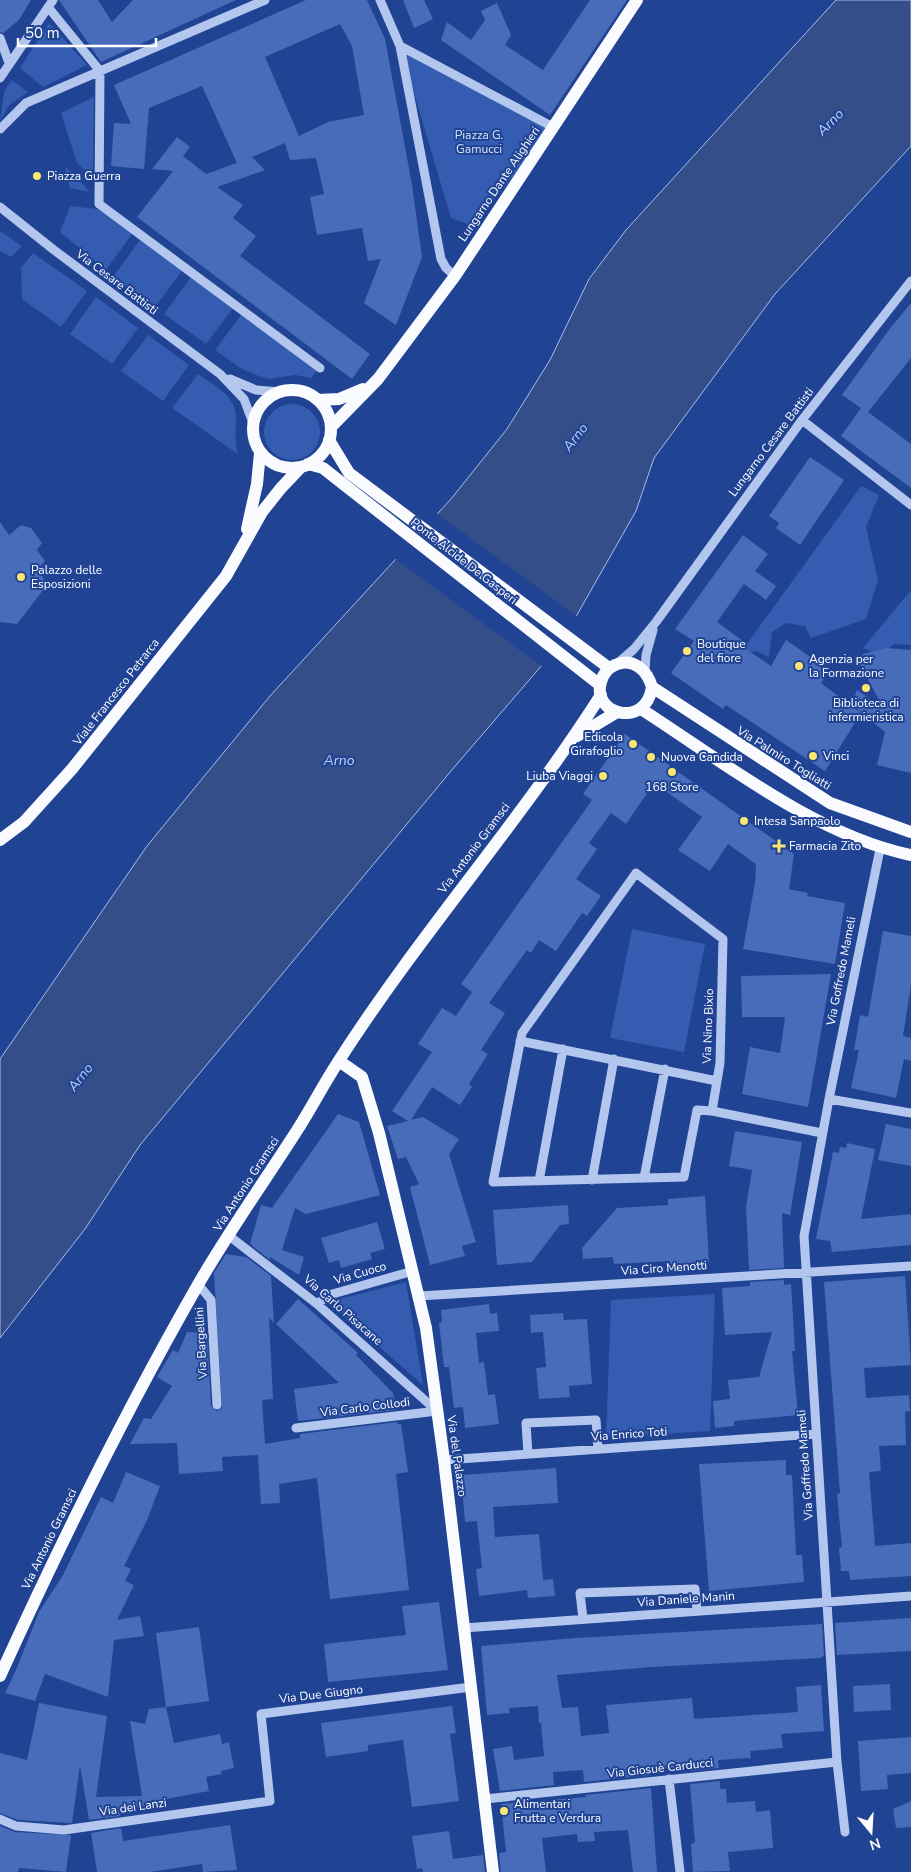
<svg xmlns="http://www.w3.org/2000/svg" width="911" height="1872" font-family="'Nunito Sans',sans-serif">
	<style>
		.green { fill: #345cb1 }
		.water { fill: #344e8a; stroke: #a6bfef }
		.pier { fill: #204394 }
		.building { fill: #486cba; fill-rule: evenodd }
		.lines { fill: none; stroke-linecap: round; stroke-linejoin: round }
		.minor { stroke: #b3c6ee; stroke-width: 9 }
		.major { stroke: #fafbff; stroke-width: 12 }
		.poi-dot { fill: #fbe673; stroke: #204394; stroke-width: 2 }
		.labels { text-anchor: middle; stroke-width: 4; stroke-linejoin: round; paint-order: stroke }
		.park-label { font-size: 12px; fill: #d8e3fa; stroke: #204394 }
		.poi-label { font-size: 12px; fill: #fff; stroke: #204394; text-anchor: start }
		.street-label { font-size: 12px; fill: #fff; stroke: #204394 }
		.water-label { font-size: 14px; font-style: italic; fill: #bfd0f5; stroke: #204394 }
	</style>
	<rect width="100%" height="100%" fill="#204394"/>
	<path class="green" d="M49,23L87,65L43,87L20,68Z
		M400,46L553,127L473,226L451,218Z
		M12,80L28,92L9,105L0,121L4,92Z
		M94,97L93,178L77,163L61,113Z
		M65,166L90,192L70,188Z
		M70,206L98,209L132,234L106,270L60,232Z
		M0,231L22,246L11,257L0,251Z
		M140,240L182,271L155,307L113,277Z
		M33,253L87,291L61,327L22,299L21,268Z
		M191,277L233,308L206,344L164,314Z
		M96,297L138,328L112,364L70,334Z
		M241,315L317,371L311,378L295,375L269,379L256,375L242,369L215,350Z
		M148,335L189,365L163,401L121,371Z
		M198,374C215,386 236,396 236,418C236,431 234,441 238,454L172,408Z
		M264 432a28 28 0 1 1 56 0a28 28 0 1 1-56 0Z
		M861,486L879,495L866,527L878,580L866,619L811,638L805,626L786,623L772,632L769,657L756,651L739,655Z
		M911,590V645L894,644L880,655L863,648Z
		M632,929L705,944L684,1052L610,1038Z
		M406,1282L423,1385L328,1302Z
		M715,1294L710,1431L606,1437L611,1300Z"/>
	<path class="water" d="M836,0H911V146L775,294L654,458L636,511L561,643L451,771L140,1145L85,1229L0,1338V1059L147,846L270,696L451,499L507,429L550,360L589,279L626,230Z"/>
	<path class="pier" d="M436,513L578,617L563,644L543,667L394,558Z"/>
	<path class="building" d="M0,0H31L19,20L3,33L0,32Z
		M59,0H98L112,22L133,0H236L101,62Z
		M306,0H367L385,39L412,185L422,257L396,325L364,303L381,259L368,261L362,228L317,235L310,197L324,194L316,158L290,160L285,143L252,157L265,170L217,187L243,205L233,218L256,236L240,256L370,354L352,379L137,217L173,171L152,169L177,137L190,147L183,156L206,174L237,163L202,86L149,108L144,169L111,166L114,123L131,124L114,85ZM340,24L352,46L364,115L328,122L299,136L265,57Z
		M403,0H424L433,19L414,28Z
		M590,0H627L550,115L441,40L447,22L471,40L485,20L481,11L497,3L511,35L505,45L543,70Z
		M911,303V358L868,412L911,444V488L841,436L861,408L842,395L888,331Z
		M810,457L844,480L800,545L776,528L779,523L769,516Z
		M0,522L9,535L21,525L31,528L42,543L37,550L45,561L38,569L47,585L17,624L0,622Z
		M743,535L768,554L755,571L776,586L766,600L744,584L717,622L743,641L740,645L771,666L786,640L830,671L821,683L861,713L825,771L726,705L723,709L671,673L694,641L675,629Z
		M886,648L911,650V773L877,765L885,732L852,705L857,690L884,709L859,663L863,654Z
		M625,734L794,854L789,889L808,893L807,896L845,903L835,964L743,949L755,883L756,864L728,844L710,871L678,850L702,817L654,783L626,824L611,813L589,843L597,849L576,879L601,896L587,916L582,913L556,951L539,940L531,953L527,950L489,1003L505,1013L481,1050L488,1054L469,1084L472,1087L460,1105L432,1087L411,1120L423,1117L459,1139L449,1154L476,1242L462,1246L465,1256L430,1265L410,1187L419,1184L406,1157L398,1159L387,1126L408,1121L392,1111L432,1052L418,1044L442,1008L456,1016L472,992L461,984L592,800L583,794Z
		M883,931L911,936V985L903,1036L911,1038V1061L904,1059L896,1098L851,1088L859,1050H854L860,1015L868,1017Z
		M831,974L808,1107L742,1094L750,1047L780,1053L785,1017H742L741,976Z
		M338,1114L359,1122L380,1195L306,1214L295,1208L282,1250L304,1257L299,1275L270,1257V1260L250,1244L261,1205L272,1208Z
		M886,1124L911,1129V1166L878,1160Z
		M735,1131L802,1142L790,1215L782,1213L784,1268L749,1270L746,1207L752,1170L729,1166Z
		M847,1143L875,1149L861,1219L911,1214V1245L832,1252L830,1241L816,1239L833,1152L839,1153L840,1147L846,1148Z
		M705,1196L709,1262L670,1264V1261L614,1264L613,1257L583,1259L582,1248L617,1208L668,1205V1199Z
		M568,1205L569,1224L560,1225L532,1262L497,1265L493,1210Z
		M377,1222L385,1249L370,1253L372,1259L341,1268L339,1260L329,1263L321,1238Z
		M226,1254L246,1257L271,1276L274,1323L269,1318L273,1399L262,1400L265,1444L300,1438V1434L397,1422V1424H401L408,1472L396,1474L409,1590L330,1599L317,1478L279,1484L280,1503L261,1504L258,1455L222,1457L223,1471L179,1474L177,1443L130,1444L144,1418L151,1419L172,1386L157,1377L173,1350L178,1353L187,1332L207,1333L211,1406L217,1411L222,1408L214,1273Z
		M905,1276L911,1365L864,1368L866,1398L909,1395L910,1411L905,1412L906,1445L879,1446L881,1471L869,1472L875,1546L911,1543V1576L850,1580L849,1571H841L839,1548L842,1547L837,1494L840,1493L824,1282Z
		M784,1280V1285L791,1284L795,1351H792L798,1415L734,1421V1426L715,1428L713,1401L730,1399L728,1380L759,1377L772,1332L725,1335L722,1288L750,1286V1282Z
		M298,1299L358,1353L356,1355L393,1393L395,1410L298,1421L294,1389L339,1383L276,1324Z
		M489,1304L490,1314L497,1313L499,1331L476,1333L479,1363L484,1362L488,1395L495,1394L499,1424L465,1428L463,1407L454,1408L449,1367H444L439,1323L442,1322L441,1310Z
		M563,1313L564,1320L587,1319L592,1384L569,1386L570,1397L539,1399L536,1368L546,1367L543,1332L531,1333L530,1315Z
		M786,1460V1475H792L796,1555H802L804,1582L709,1591L699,1464Z
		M556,1468L558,1503L493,1507L495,1537L539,1534L543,1580L553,1579L555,1596L528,1598L527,1590L479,1596L476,1569L482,1568L477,1521L465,1522L461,1475Z
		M126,1472L160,1486L147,1520L124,1566L131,1569L125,1581L134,1585L117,1620L140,1616L144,1636L114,1640L108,1697L45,1674L35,1701L5,1693L16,1670L39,1612L63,1575L101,1497L113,1503Z
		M439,1602L448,1670L328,1682L324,1644L406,1635L402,1606Z
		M911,1618V1651L837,1655L835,1623Z
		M822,1624L824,1656L820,1658L652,1667L557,1675L562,1708L578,1707L581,1736L609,1733L606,1705L692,1698L694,1719L798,1712L796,1687L821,1685L824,1731L781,1734L783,1748L750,1751L751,1758L718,1760L719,1768L689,1771V1766L650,1770V1775L584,1782L583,1770L553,1772L554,1785L500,1791L493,1749L512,1746L514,1760L544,1756L541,1723H539L538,1706L509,1708L510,1713L487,1715L481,1646L576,1638Z
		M199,1627L209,1701L166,1707L156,1633Z
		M890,1684L891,1710L854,1712L853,1686Z
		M39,1703L107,1716L96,1797L142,1796L130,1721L145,1724L149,1709L166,1707L174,1743L220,1734L222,1744L229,1742L234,1768L221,1771L222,1774L206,1777L209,1791L155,1801V1804L119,1810L120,1816L89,1820L80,1765L72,1823L18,1820L0,1813V1753L27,1760Z
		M452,1706L456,1733L450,1734L459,1801L412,1807L403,1740L368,1745V1751L326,1757L321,1723Z
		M911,1737V1773L887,1775L888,1789L861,1791L858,1741Z
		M720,1781V1789H726L727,1803L755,1801L756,1812L770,1810L773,1848L728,1852L730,1871L693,1872L691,1844L695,1843L690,1784Z
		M651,1788L657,1872H633L628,1830L594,1832L595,1841L578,1842L577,1834L542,1838L546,1872H501L499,1853L506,1852L501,1804L586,1797L585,1795Z
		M911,1801V1827L896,1828L893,1809Z
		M230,1825L237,1870L203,1872L202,1864L150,1872H97L91,1833L121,1828L123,1841Z
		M0,1826L15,1832L71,1835L66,1872L19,1868L18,1872H0Z
		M449,1831L453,1859L483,1855L485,1872H423L422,1868L417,1869L412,1836Z"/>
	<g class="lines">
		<path class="minor" d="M380,0L400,46L441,259L446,268L455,276
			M48,7L100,71L99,204L320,368
			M0,38L9,63
			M400,46L553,127
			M0,78L53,0
			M0,129L26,103L265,0
			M0,207L54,250L220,374L244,399L253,423
			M230,379L256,390L280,392
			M802,420L911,505
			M618,663L634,649L656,622L802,420L911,281
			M645,671L646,655L653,630
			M520,1041L717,1081
			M829,1099L911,1113
			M712,1111L697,1110L684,1177L493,1182L522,1033L636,873L723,939L720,1063L712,1111L822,1133
			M644,1178L665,1069
			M592,1180L614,1059
			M539,1181L563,1049
			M228,1235L317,1304L437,1411
			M198,1284L211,1300L217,1405
			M419,1296L911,1266
			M317,1304L329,1295L413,1271
			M296,1428L437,1411
			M528,1454L526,1423L596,1420L598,1449
			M444,1460L816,1434
			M583,1619L580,1593L695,1589L697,1611
			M463,1628L911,1596
			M669,1779L680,1872
			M485,1799L837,1762
			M0,1819L16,1826L64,1830L270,1801L261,1714L471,1687
			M845,1832L837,1762L804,1236L829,1099L880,849"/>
		<path class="major" d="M253 429a39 39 0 1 1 78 0a39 39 0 1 1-78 0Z
			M318,400L339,399L363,389
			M331,427L378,379L455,276L637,0
			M329,440L349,473L609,668
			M308,464L323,468L342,483L600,685
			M247,529L257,484L260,453
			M652,687C646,729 591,715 601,682C603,674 608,668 615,665C633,657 647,670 652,687L830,803L911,832
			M641,709C722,761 817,836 911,855
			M577,736L617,712
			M0,840L24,822L72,769L226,576L262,512L281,488L301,467
			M339,1061L362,1077L379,1133L426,1328L444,1460L493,1872
			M0,1676C61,1542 126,1410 199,1283C229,1231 264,1182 296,1132C311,1109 323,1085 338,1062C419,935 520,822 601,695"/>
	</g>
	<g class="poi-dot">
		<circle cx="37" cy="176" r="5"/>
		<circle cx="21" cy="577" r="5"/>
		<circle cx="687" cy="651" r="5"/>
		<circle cx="799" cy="666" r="5"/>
		<circle cx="866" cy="688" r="5"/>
		<circle cx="633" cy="744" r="5"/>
		<circle cx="813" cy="756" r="5"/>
		<circle cx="651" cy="757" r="5"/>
		<circle cx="672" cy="772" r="5"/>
		<circle cx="603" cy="776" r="5"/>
		<circle cx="744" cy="821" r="5"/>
		<path d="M776.5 838.5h5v5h5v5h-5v5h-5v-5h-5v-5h5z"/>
		<circle cx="504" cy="1811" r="5"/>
	</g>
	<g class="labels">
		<g class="park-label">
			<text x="479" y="139">Piazza G.<tspan x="479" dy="14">Gamucci</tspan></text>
		</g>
		<g class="poi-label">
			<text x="47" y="180">Piazza Guerra</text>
			<text x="31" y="574">Palazzo delle<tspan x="31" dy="14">Esposizioni</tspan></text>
			<text x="697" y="648">Boutique<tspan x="697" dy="14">del fiore</tspan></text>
			<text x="809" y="663">Agenzia per<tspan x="809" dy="14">la Formazione</tspan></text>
			<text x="866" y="707" text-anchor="middle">Biblioteca di<tspan x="866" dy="14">infermieristica</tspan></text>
			<text x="623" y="741" text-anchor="end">Edicola<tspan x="623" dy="14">Girafoglio</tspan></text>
			<text x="823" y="760">Vinci</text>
			<text x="661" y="761">Nuova Candida</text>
			<text x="593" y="780" text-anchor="end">Liuba Viaggi</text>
			<text x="672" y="791" text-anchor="middle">168 Store</text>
			<text x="754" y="825">Intesa Sanpaolo</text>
			<text x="789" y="850">Farmacia Zito</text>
			<text x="514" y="1808">Alimentari<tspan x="514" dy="14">Frutta e Verdura</tspan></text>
		</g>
		<g class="street-label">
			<text transform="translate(499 184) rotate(-56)" y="4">Lungarno Dante Alighieri</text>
			<text transform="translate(117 282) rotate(37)" y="4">Via Cesare Battisti</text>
			<text transform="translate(771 442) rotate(-53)" y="4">Lungarno Cesare Battisti</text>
			<text transform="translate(464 561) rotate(38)" y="4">Ponte Alcide De Gasperi</text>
			<text transform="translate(116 692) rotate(-52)" y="4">Viale Francesco Petrarca</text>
			<text transform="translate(784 758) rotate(32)" y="4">Via Palmiro Togliatti</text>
			<text transform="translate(474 848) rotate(-53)" y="4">Via Antonio Gramsci</text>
			<text transform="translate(841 971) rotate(-79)" y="4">Via Goffredo Mameli</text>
			<text transform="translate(708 1026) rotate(-88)" y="4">Via Nino Bixio</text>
			<text transform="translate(246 1184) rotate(-57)" y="4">Via Antonio Gramsci</text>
			<text transform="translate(664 1268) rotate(-4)" y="4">Via Ciro Menotti</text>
			<text transform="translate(360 1273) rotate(-16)" y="4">Via Cuoco</text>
			<text transform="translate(343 1310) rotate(41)" y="4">Via Carlo Pisacane</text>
			<text transform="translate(201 1343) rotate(-93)" y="4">Via Bargellini</text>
			<text transform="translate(365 1407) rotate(-7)" y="4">Via Carlo Collodi</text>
			<text transform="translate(629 1434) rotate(-4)" y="4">Via Enrico Toti</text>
			<text transform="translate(457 1456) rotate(82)" y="4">Via del Palazzo</text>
			<text transform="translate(805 1465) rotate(-94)" y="4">Via Goffredo Mameli</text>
			<text transform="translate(49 1539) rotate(-64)" y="4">Via Antonio Gramsci</text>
			<text transform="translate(686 1599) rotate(-4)" y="4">Via Daniele Manin</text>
			<text transform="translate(321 1694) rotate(-7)" y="4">Via Due Giugno</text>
			<text transform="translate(660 1768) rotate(-6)" y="4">Via Giosuè Carducci</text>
			<text transform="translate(133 1807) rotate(-8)" y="4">Via dei Lanzi</text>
		</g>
		<g class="water-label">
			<text transform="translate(830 122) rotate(-45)" y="5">Arno</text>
			<text transform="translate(575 437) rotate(-52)" y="5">Arno</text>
			<text x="339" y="765">Arno</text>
			<text transform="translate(80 1077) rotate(-52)" y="5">Arno</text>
		</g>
	</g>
	<g transform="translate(871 1832) rotate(162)" stroke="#204394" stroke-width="4" paint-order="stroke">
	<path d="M0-4L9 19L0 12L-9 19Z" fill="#ffffff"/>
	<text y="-8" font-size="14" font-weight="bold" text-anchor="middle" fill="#ffffff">N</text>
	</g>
	<path d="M18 38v8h138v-8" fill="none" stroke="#ffffff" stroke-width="2.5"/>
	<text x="25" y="38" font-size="15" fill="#ffffff" stroke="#204394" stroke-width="4" paint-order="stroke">50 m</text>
</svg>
